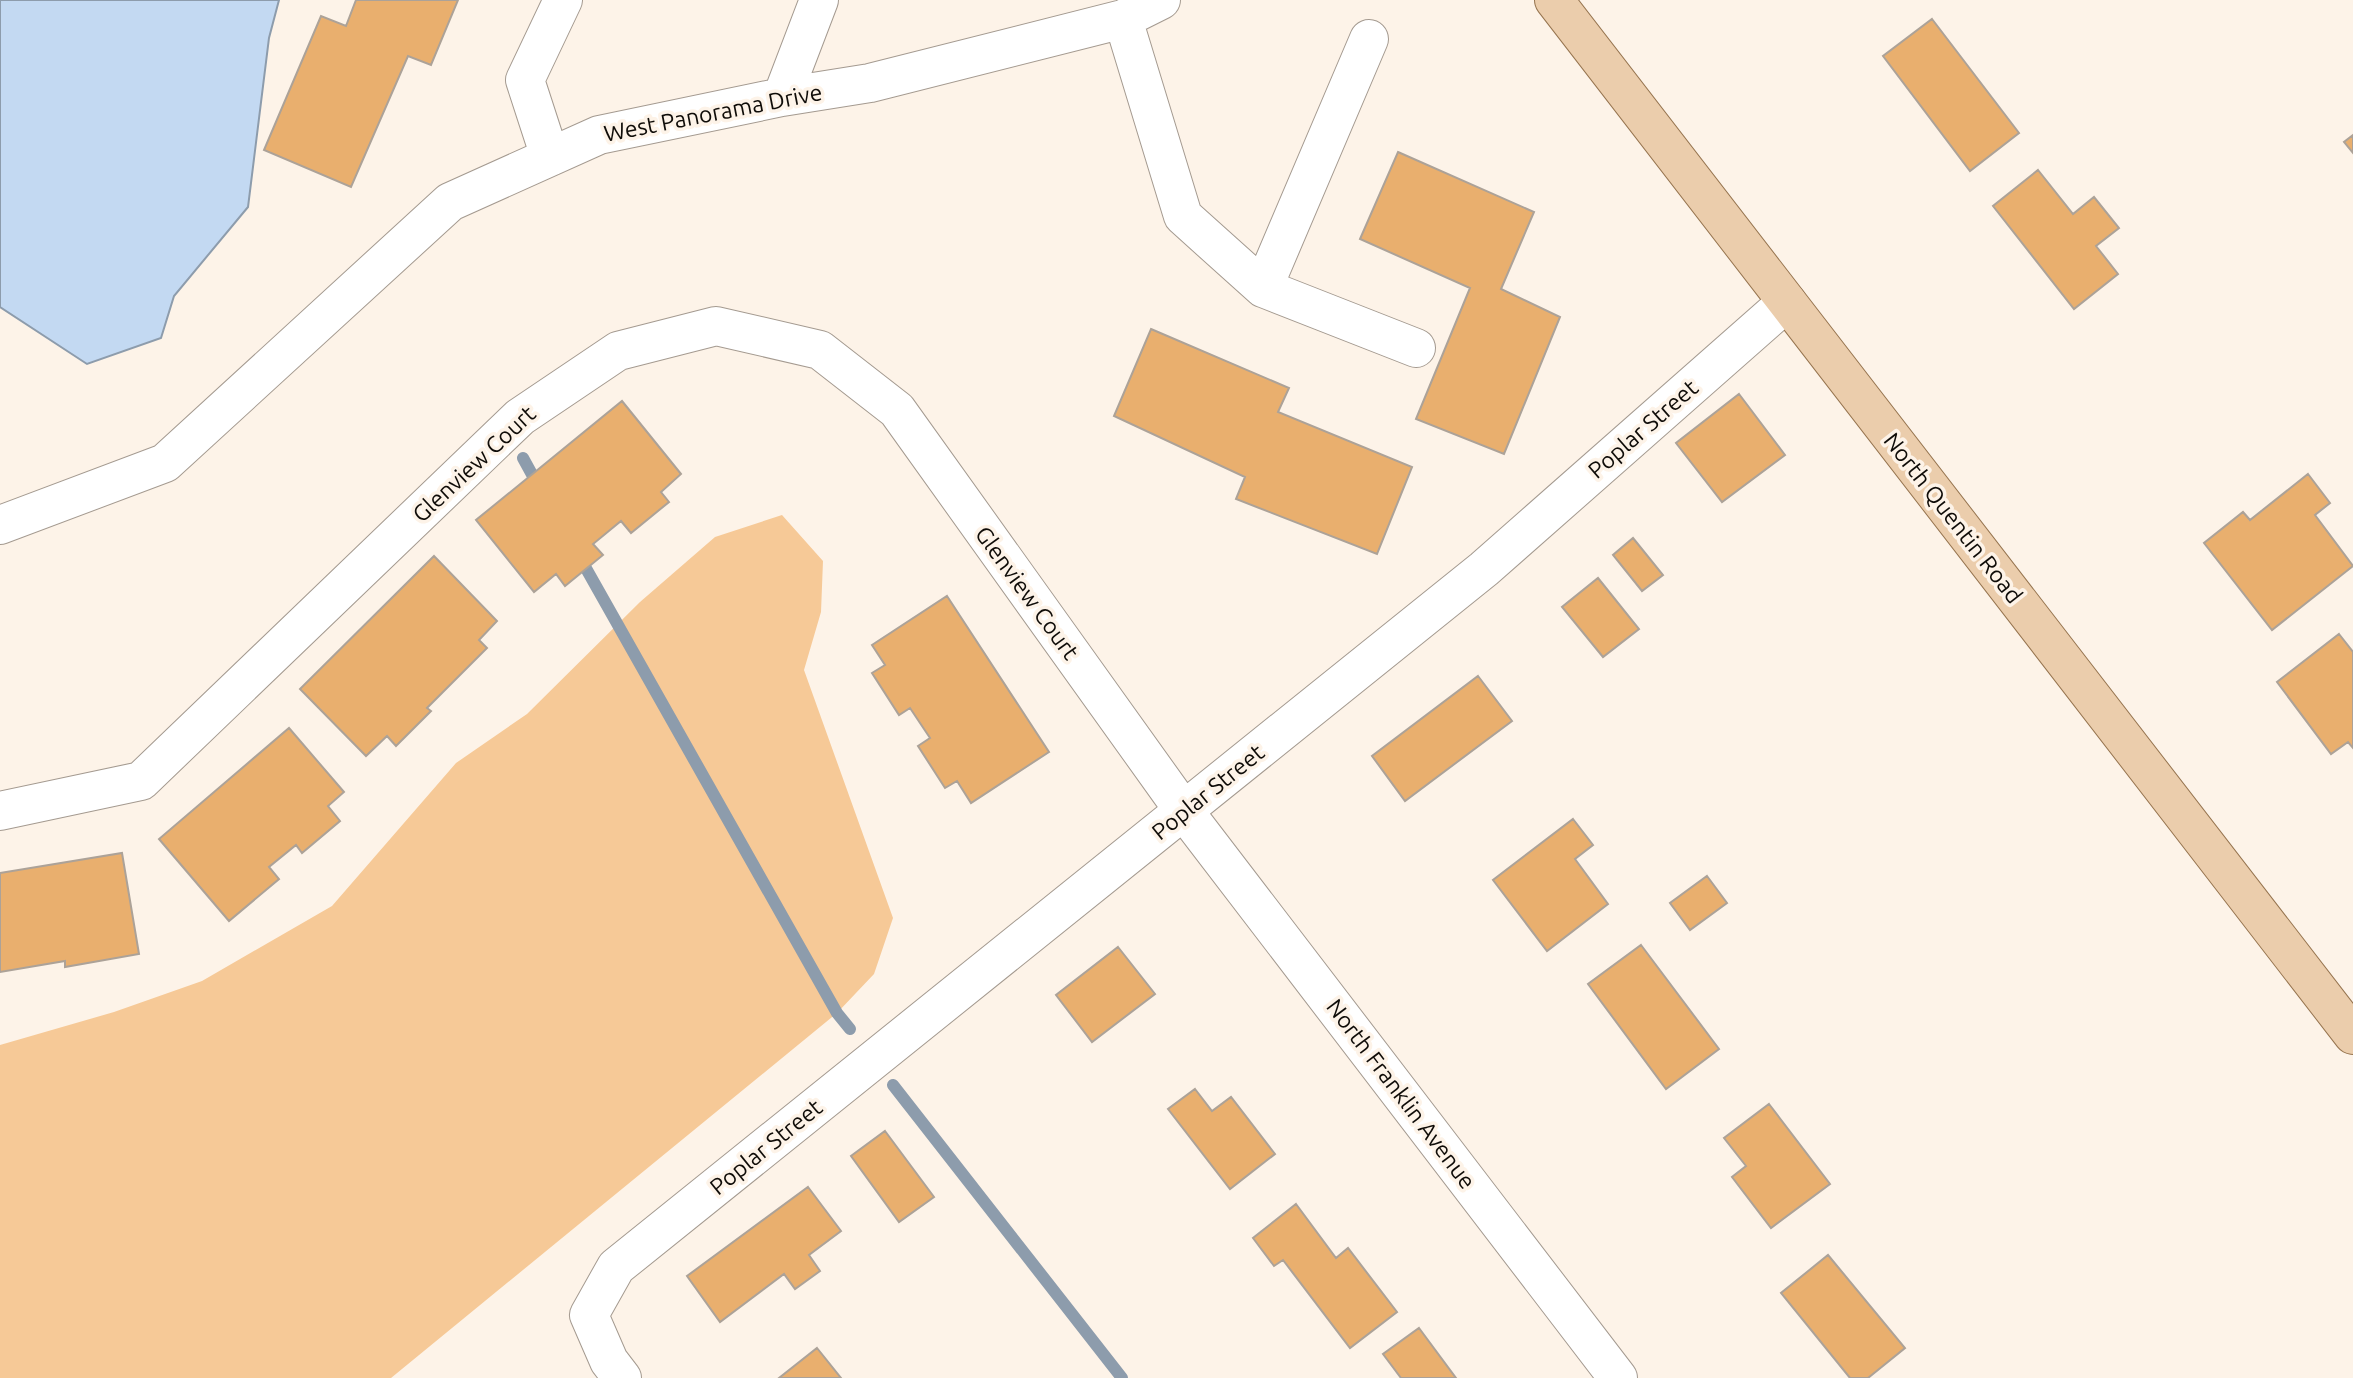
<svg xmlns="http://www.w3.org/2000/svg" width="2353" height="1378" font-family="Ubuntu,sans-serif">
	<style>
		.green { fill: #f6c997 }
		.water { fill: #c3d9f2; stroke: #8d9cac; stroke-width: 2 }
		.lines { fill: none; stroke-linecap: round; stroke-linejoin: round }
		.stream { stroke: #8d9cac; stroke-width: 12 }
		.building { fill: #e9af6e; stroke: #aca298; stroke-width: 2 }
		.minor-casing { stroke: #a49a90; stroke-width: 40 }
		.major-casing { stroke: #96744f; stroke-width: 40 }
		.minor { stroke: #fff; stroke-width: 38 }
		.major { stroke: #ebcdac; stroke-width: 38 }
		.labels { text-anchor: middle; stroke-width: 7; stroke-linejoin: round; paint-order: stroke }
		.street-label { font-size: 23px; fill: #0f0c08; stroke: #fdf3e8 }
	</style>
	<rect width="100%" height="100%" fill="#fdf3e8"/>
	<path class="green" d="M782,515L823,561L821,612L804,670L893,918L874,974L837,1013L391,1378H0V1045L114,1012L202,981L332,906L456,763L527,714L640,602L715,537Z"/>
	<path class="water" d="M0,0H279L269,38L248,207L174,296L161,338L87,364L0,307Z"/>
	<g class="lines">
		<path class="stream" d="M523,458L540,489
			M579,556L837,1013L850,1029
			M893,1085L1122,1378"/>
	</g>
	<path class="building" d="M356,0H458L431,65L408,56L351,187L264,150L321,16L346,26Z
		M1932,19L2019,133L1970,171L1883,56Z
		M2353,135V153L2344,142Z
		M1398,152L1534,212L1501,289L1560,317L1504,454L1416,419L1470,288L1360,239Z
		M2038,170L2073,214L2094,197L2119,228L2096,246L2118,274L2074,309L1993,206Z
		M1151,329L1289,388L1278,412L1412,467L1377,554L1236,499L1245,477L1114,416Z
		M1739,394L1785,455L1722,502L1676,443Z
		M622,401L681,474L661,492L669,502L631,533L621,521L593,544L603,555L565,586L556,574L534,592L476,520Z
		M2308,474L2330,503L2315,515L2353,566L2272,630L2204,543L2243,512L2250,520Z
		M1633,538L1663,575L1642,591L1613,555Z
		M434,556L497,621L479,640L487,648L427,708L431,711L396,746L387,736L366,756L300,689Z
		M1598,578L1639,629L1603,657L1562,607Z
		M947,596L1049,752L971,803L957,781L945,788L918,746L930,738L910,708L899,715L872,673L885,665L872,645Z
		M2339,634L2353,652V748L2348,742L2331,754L2277,682Z
		M1478,676L1512,721L1405,801L1372,756Z
		M289,728L344,792L328,806L340,821L302,853L296,845L269,867L279,879L229,921L159,839Z
		M1573,819L1593,845L1575,859L1608,904L1547,951L1493,880Z
		M122,853L139,954L65,967V961L0,972V873Z
		M1707,876L1727,903L1690,930L1670,903Z
		M1641,945L1719,1049L1666,1089L1588,984Z
		M1118,947L1155,994L1092,1042L1056,995Z
		M1195,1089L1212,1111L1231,1097L1275,1154L1230,1189L1168,1109Z
		M1769,1104L1830,1184L1771,1228L1732,1177L1746,1166L1724,1138Z
		M885,1131L934,1197L899,1222L851,1156Z
		M808,1187L841,1231L809,1255L820,1271L795,1289L784,1274L720,1322L687,1276Z
		M1296,1204L1336,1258L1348,1248L1397,1312L1350,1348L1283,1260L1274,1266L1253,1238Z
		M1828,1255L1905,1348L1868,1378H1850L1781,1293Z
		M1419,1328L1456,1378H1401L1383,1354Z
		M817,1348L841,1378H779Z"/>
	<g class="lines">
		<defs>
			<path id="minor" d="M1123,19L1183,216L1263,288L1416,348
				M782,97L819,0
				M550,157L525,80L563,0
				M1263,288L1369,39
				M0,525L165,463L450,202L599,135L782,97L870,83L1123,19L1161,0
				M0,811L141,781L520,417L618,351L716,326L820,350L897,410L1184,811L1618,1378
				M622,1378L609,1361L589,1315L616,1267L1484,569L1787,302"/>
			<path id="major" d="M1554,0L2353,1035"/>
		</defs>
		<use href="#minor" class="minor-casing"/>
		<use href="#major" class="major-casing"/>
		<use href="#minor" class="minor"/>
		<use href="#major" class="major"/>
	</g>
	<g class="labels">
		<g class="street-label">
			<text transform="translate(713 113) rotate(-11)" y="8">West Panorama Drive</text>
			<text transform="translate(1643 429) rotate(-41)" y="8">Poplar Street</text>
			<text transform="translate(474 464) rotate(-43)" y="8">Glenview Court</text>
			<text transform="translate(1953 518) rotate(52)" y="8">North Quentin Road</text>
			<text transform="translate(1027 593) rotate(54)" y="8">Glenview Court</text>
			<text transform="translate(1208 792) rotate(-39)" y="8">Poplar Street</text>
			<text transform="translate(1401 1094) rotate(53)" y="8">North Franklin Avenue</text>
			<text transform="translate(766 1147) rotate(-39)" y="8">Poplar Street</text>
		</g>
	</g>
</svg>
